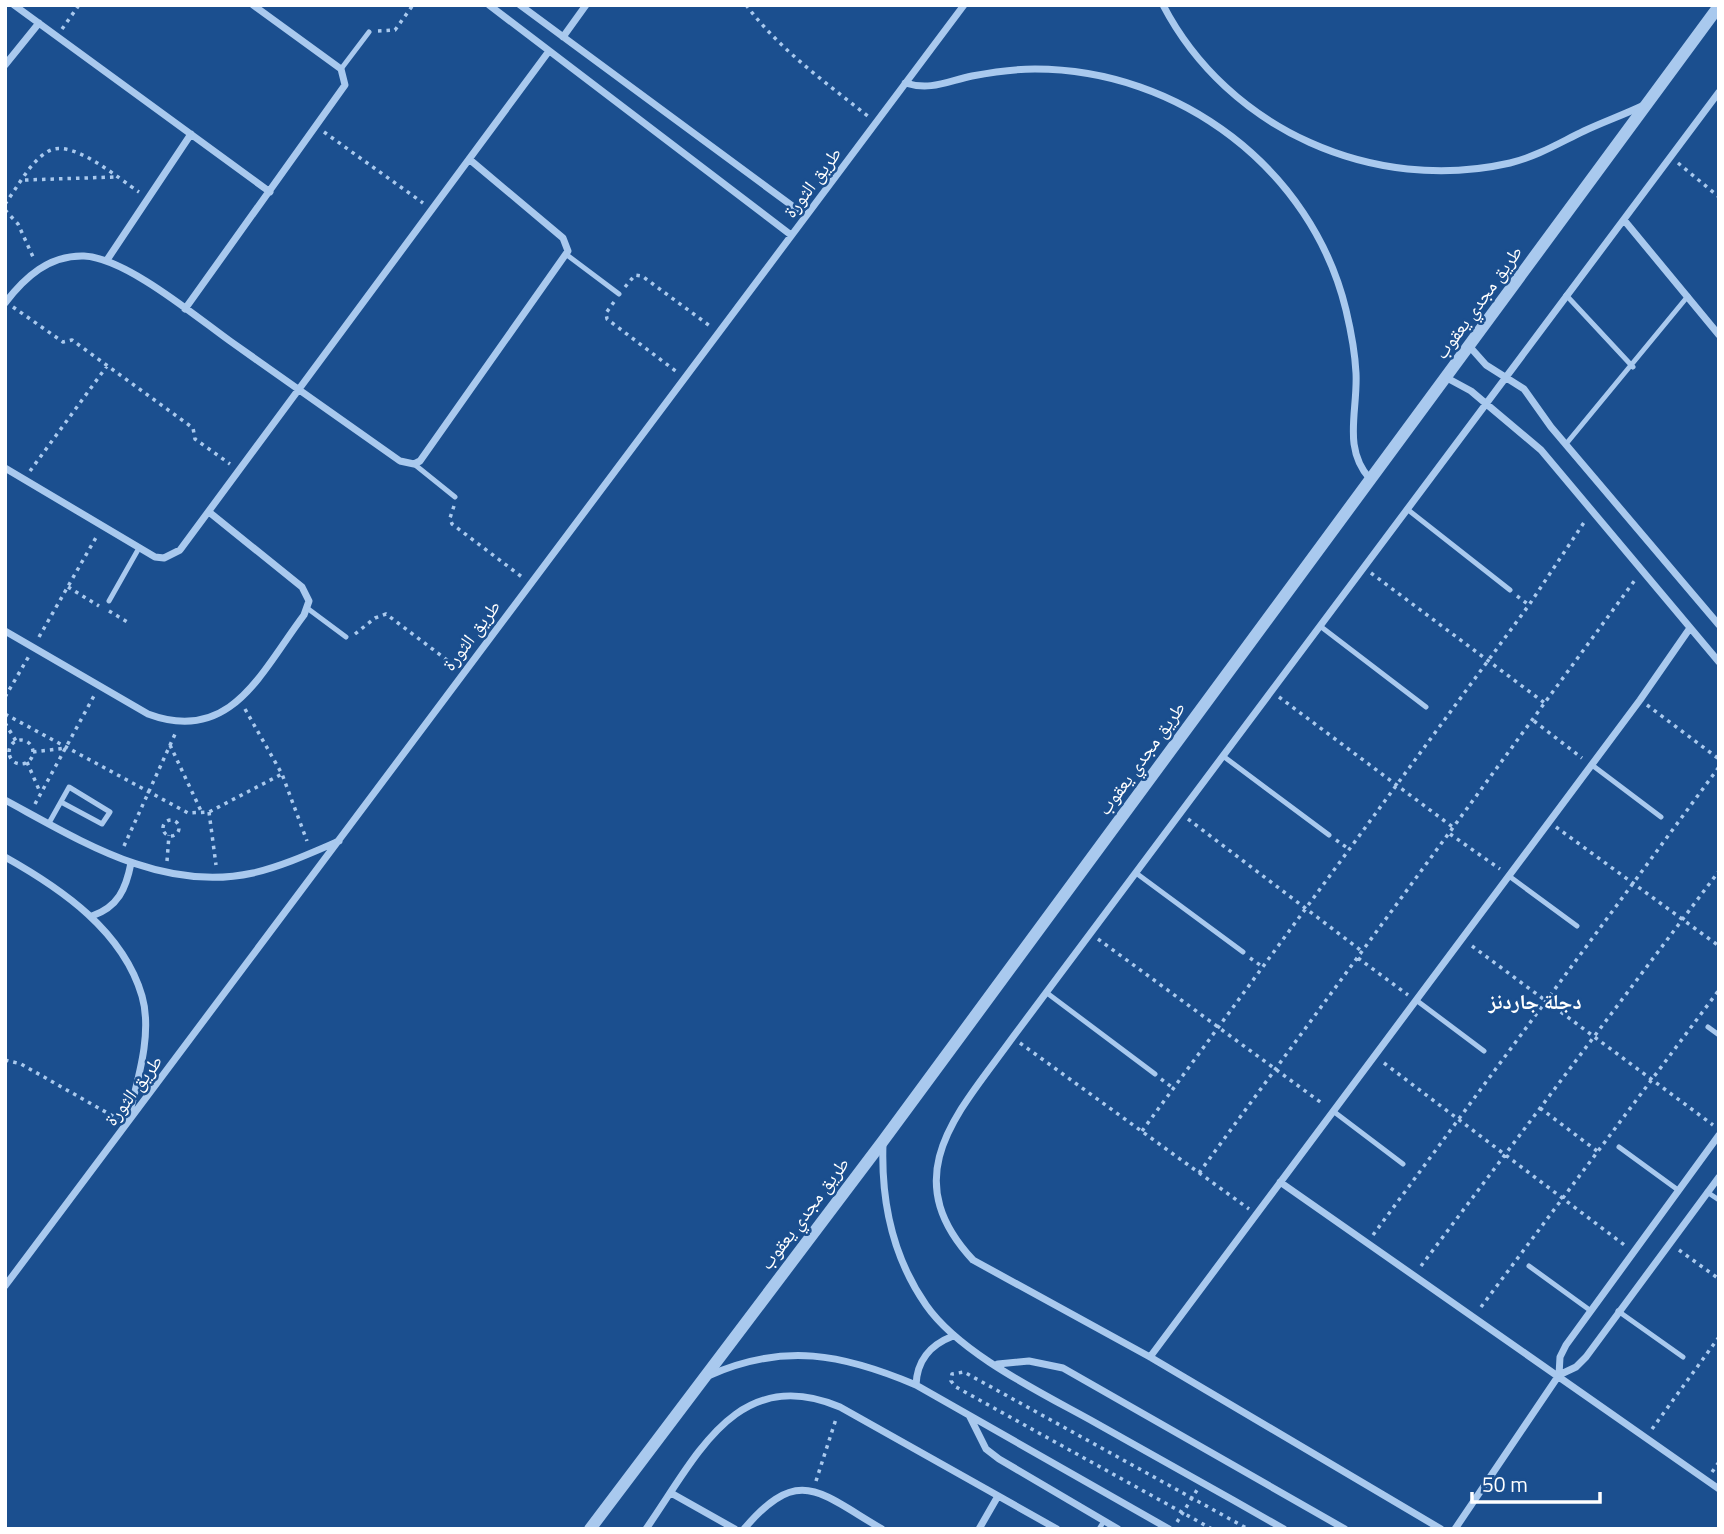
<svg xmlns="http://www.w3.org/2000/svg" width="1724" height="1534" font-family="'Titillium Web','Noto Naskh Arabic',sans-serif">
	<style>
		.lines { fill: none; stroke-linecap: round; stroke-linejoin: round }
		.path { stroke: #a9c9ee; stroke-width: 3.5; stroke-dasharray: 3.5 5; stroke-linecap: butt }
		.service { stroke: #a9c9ee; stroke-width: 5 }
		.minor { stroke: #a9c9ee; stroke-width: 7 }
		.tertiary { stroke: #a9c9ee; stroke-width: 12 }
		.labels { text-anchor: middle; stroke-width: 5; stroke-linejoin: round; paint-order: stroke }
		.street-label { font-size: 19px; fill: #fff; stroke: #1b4f8f }
		.neighbourhood-label { font-size: 21px; font-weight: bold; fill: #fff; stroke: #1b4f8f }
	</style>
	<rect width="100%" height="100%" fill="#1b4f8f"/>
	<g class="lines">
		<path class="path" d="M746,5C780,50 825,82 869,117
			M62,29L79,5
			M378,31L395,30L413,5
			M324,132L423,203
			M1678,163L1719,197
			M25,180L115,177
			M5,204C17,188 30,162 47,152C70,136 119,179 139,192
			M5,210L18,224L34,259
			M625,287L635,275L642,276L710,326
			M614,302L606,313L607,319L677,372
			M13,307L63,342L72,340L193,428L195,439L230,464
			M30,471L107,366
			M454,506L450,518L452,524L522,577
			M1371,573L1546,704
			M68,587L99,606
			M1517,596L1529,605
			M109,611L129,623
			M355,634L375,618L386,614L455,666
			M39,637L98,534
			M5,697L29,656
			M1279,697L1454,828
			M1647,705L1719,759
			M245,709L282,774L307,841
			M5,714L188,813L209,812L282,774
			M1534,721L1582,758
			M5,723L16,741
			M9 752a12 12 0 1 1 24 0a12 12 0 1 1-24 0Z
			M170,745L202,813
			M33,752L66,748
			M27,762L40,792
			M35,804L95,694
			M209,812L216,865
			M1188,819L1363,952
			M163 828a8 8 0 1 1 16 0a8 8 0 1 1-16 0Z
			M1556,827L1719,946
			M1450,834L1500,869
			M1336,840L1349,849
			M124,846L176,732
			M167,861L169,835
			M1098,939L1323,1104
			M1472,946L1713,1125
			M1250,958L1263,967
			M1358,958L1408,995
			M1020,1043L1249,1209
			M5,1060L21,1064L118,1119
			M1384,1063L1627,1247
			M1161,1079L1173,1088
			M1540,1108L1597,1151
			M1142,1131L1529,605L1585,521
			M1199,1173L1635,580
			M1373,1235L1719,767
			M1679,1250L1719,1279
			M1421,1266L1719,871
			M1481,1307L1719,990
			M1652,1429L1719,1337
			M1712,1472L1719,1462
			M816,1481L836,1419
			M1177,1522L1197,1490
			M1212,1529L956,1387L951,1381L952,1374L964,1372L1248,1529"/>
		<path class="service" d="M341,69L369,32
			M567,255L619,294
			M1566,295L1633,367
			M1566,444L1688,296
			M414,464L455,497
			M1407,509L1510,590
			M109,601L139,548
			M307,608L346,637
			M1320,626L1426,707
			M1223,756L1329,835
			M1592,765L1661,817
			M49,823L68,789L69,787L110,812L102,824L61,802
			M1136,873L1243,952
			M1509,876L1577,926
			M1047,993L1155,1074
			M1416,1000L1484,1051
			M1708,1027L1719,1035
			M1333,1111L1403,1164
			M1619,1147L1678,1190
			M1707,1192L1719,1200
			M1529,1266L1591,1311
			M1618,1311L1683,1357
			M1099,1529L1104,1521"/>
		<path class="minor" d="M14,5L270,192
			M489,5L791,235
			M520,5L806,216
			M1163,5C1228,130 1374,194 1510,163C1538,156 1559,143 1584,131C1603,122 1623,115 1642,106
			M563,37L586,5
			M5,65L39,23
			M905,83C931,91 948,81 972,76C993,72 1014,69 1035,69C1179,69 1312,169 1346,310C1351,331 1355,352 1356,373C1358,411 1342,448 1370,479
			M1624,220L1719,335
			M107,260L191,134
			M5,303C25,277 49,255 84,256C126,258 195,316 230,341C287,381 344,421 400,461L414,464L420,461L568,251L563,238L469,159
			M185,309L345,85L341,69L253,5
			M1470,347L1486,365L1524,389L1551,427L1719,625
			M1447,378L1471,391L1541,450L1719,662
			M5,468L155,557L164,558L180,550L549,51
			M5,631L148,714C231,745 261,672 304,615L309,601L302,587L209,512
			M5,800C81,841 162,893 253,873C283,866 311,853 339,841
			M5,857C62,889 123,931 142,996C153,1034 137,1082 128,1119
			M92,916C118,907 126,889 131,863
			M883,1144C881,1202 892,1256 926,1305C960,1354 1042,1393 1094,1422C1158,1458 1221,1493 1284,1529
			M1280,1182L1719,1489
			M5,1286L964,5
			M1150,1357L1640,700L1690,628
			M998,1364L1029,1361L1063,1368L1345,1529
			M1559,1375L1560,1357L1566,1345L1719,1135
			M708,1376C784,1342 843,1354 916,1385L1169,1529
			M916,1385C917,1360 930,1345 953,1336
			M970,1417L986,1449L999,1459L1118,1529
			M671,1493L735,1529
			M646,1529C696,1458 736,1363 840,1407L1057,1529
			M744,1529C799,1464 820,1493 882,1529
			M979,1529L998,1496
			M1441,1529L1150,1357L973,1260C894,1175 959,1112 1013,1037L1719,92
			M1455,1529L1559,1375L1576,1367L1586,1357L1719,1177"/>
		<path class="tertiary" d="M590,1529L883,1141L1719,6"/>
	</g>
	<g class="labels">
		<g class="street-label">
			<text transform="translate(812 182) rotate(-53)" y="7">طريق الثورة</text>
			<text transform="translate(1478 302) rotate(-54)" y="7">طريق مجدي يعقوب</text>
			<text transform="translate(471 635) rotate(-53)" y="7">طريق الثورة</text>
			<text transform="translate(1141 758) rotate(-54)" y="7">طريق مجدي يعقوب</text>
			<text transform="translate(133 1090) rotate(-53)" y="7">طريق الثورة</text>
			<text transform="translate(804 1213) rotate(-53)" y="7">طريق مجدي يعقوب</text>
		</g>
		<g class="neighbourhood-label">
			<text x="1535" y="1009">دجلة جاردنز</text>
		</g>
	</g>
	<rect width="1724" height="1534" fill="none" stroke="#ffffff" stroke-width="14"/>
	<path d="M1472 1492v10h128v-10" fill="none" stroke="#ffffff" stroke-width="3.5"/>
	<text x="1482" y="1492" font-size="21" fill="#ffffff" stroke="#1b4f8f" stroke-width="5" paint-order="stroke">50 m</text>
</svg>
